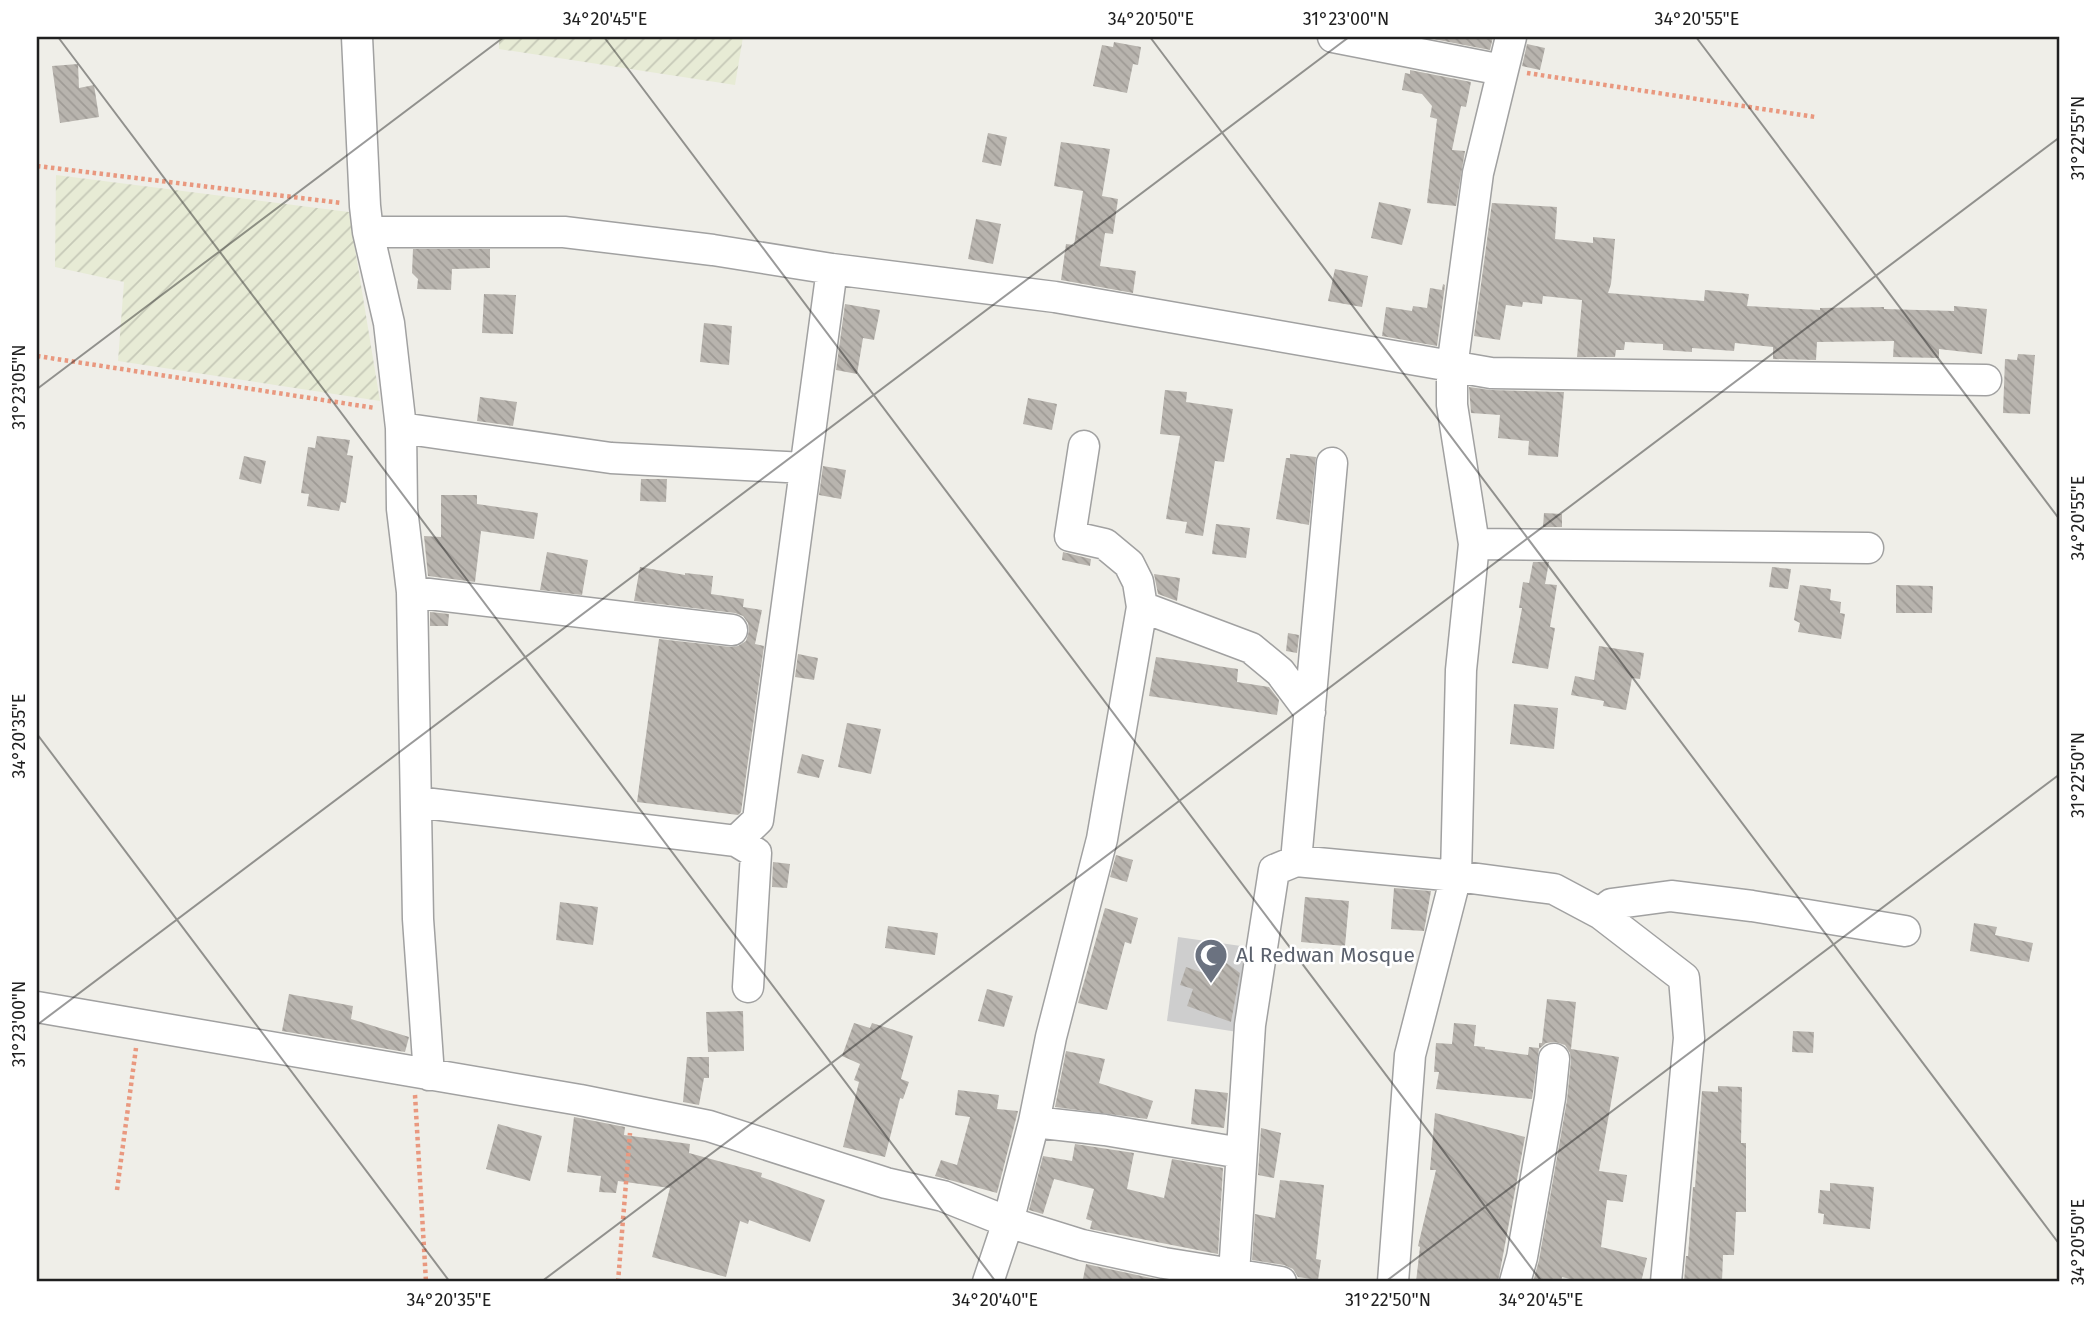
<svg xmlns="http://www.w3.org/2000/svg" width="2097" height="1319" font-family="'Fira Sans',sans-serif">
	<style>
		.religious { fill: #cecece }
		.farmland { fill: url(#farmland-furrows) }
		.building { fill: url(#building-back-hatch) }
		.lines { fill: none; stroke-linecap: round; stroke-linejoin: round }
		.minor-casing { stroke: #a1a1a1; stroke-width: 33 }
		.path { stroke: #e9987f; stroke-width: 4.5; stroke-dasharray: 3.5 3.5; stroke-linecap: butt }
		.minor { stroke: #fff; stroke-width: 30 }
		.ticks { fill: none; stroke: #202020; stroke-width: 2; stroke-opacity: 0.45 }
		.labels { text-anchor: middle; stroke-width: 5; stroke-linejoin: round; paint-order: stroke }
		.worship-label { font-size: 21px; fill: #5b616d; stroke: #fff; text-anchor: start }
		.neatline { fill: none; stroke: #202020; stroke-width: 2.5 }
		.ticks-label { font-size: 18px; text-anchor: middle; fill: #202020 }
	</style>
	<defs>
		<pattern id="farmland-furrows" width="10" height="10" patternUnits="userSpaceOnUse" patternTransform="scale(1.75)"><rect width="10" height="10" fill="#e7ebd5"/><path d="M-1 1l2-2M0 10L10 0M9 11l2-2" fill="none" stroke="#c6c9b7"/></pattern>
		<pattern id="building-back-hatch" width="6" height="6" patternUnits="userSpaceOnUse" patternTransform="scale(1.75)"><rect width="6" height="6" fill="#b8b4ae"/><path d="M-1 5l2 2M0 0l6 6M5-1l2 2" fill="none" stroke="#9e9a95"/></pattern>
	</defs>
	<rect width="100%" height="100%" fill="#efeee8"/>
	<path class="religious" d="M1178,937L1255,948L1244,1033L1167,1021Z"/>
	<path class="farmland" d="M499,37H743L735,85L499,49Z
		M56,175L349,212L380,401L118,361L124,282L55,267Z"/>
	<path class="building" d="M1423,37H1493L1490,50Z
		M1114,42L1141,47L1138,65L1133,64L1127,93L1093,86L1102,45L1113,47Z
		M1527,44L1545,48L1540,70L1522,66Z
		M78,64L79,88L94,85L99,117L60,123L52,66Z
		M1410,70L1471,82L1466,107L1461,106L1452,150L1465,151L1456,206L1427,203L1437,119L1430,117L1432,106L1422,94L1402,90L1405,73L1410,74Z
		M988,133L1007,137L1001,166L982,162Z
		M1061,142L1110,149L1102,196L1118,199L1113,234L1105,233L1100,266L1136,271L1133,293L1061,280L1066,244L1074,245L1083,191L1054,186Z
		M1379,202L1411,209L1402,245L1371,238Z
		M1492,203L1557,207L1555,239L1593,243V237L1615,239L1611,284L1608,293L1704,301L1705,290L1749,294L1747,306L1820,310V308L1884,307V309L1954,311V306L1987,309L1982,354L1939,349V358L1893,357L1894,341L1817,342L1816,360L1773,359V347L1735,343L1734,351L1692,348V352L1663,350V344L1625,342L1624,350H1616L1615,357H1577L1582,300L1543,296L1542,304L1523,302L1522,307L1506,305L1500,340L1474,336Z
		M976,219L1001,224L993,264L968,259Z
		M413,249H490V268L452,269L451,290L417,289L418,279L412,273Z
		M1335,269L1368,276L1362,307L1328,301Z
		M1443,284L1445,285L1437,346L1382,336L1386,307L1412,311L1413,306L1427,308L1430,288L1442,290Z
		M484,294L516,295L513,334L482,333Z
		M845,304L880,310L874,340L863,338L857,374L836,370Z
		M704,323L732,326L729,365L700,362Z
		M2018,354L2035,355L2030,414L2003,413L2005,359L2017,360Z
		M1469,387L1491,390L1564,392L1558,457L1528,455L1529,441L1498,438L1500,415L1471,413Z
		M1165,390L1187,392L1186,402L1233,409L1224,462L1215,461L1203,536L1185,533L1187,522L1166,519L1180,436L1160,434Z
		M480,397L517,402L513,426L477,421Z
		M1028,398L1057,404L1052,430L1023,424Z
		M317,436L350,440L347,455L353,456L346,503L341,502L339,511L307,506L309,494L301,493L308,447L315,448Z
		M1290,454L1316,457L1309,525L1276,519L1286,458H1290Z
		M244,456L266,461L261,484L239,479Z
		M823,466L846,470L841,499L819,495Z
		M641,479H667L666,502L640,501Z
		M441,495H477V504L538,513L534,539L481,531L475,582L428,576L424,536L441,537Z
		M1544,513L1562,514V527H1543Z
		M1216,524L1250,528L1246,558L1212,554Z
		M547,552L588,560L582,595L540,590Z
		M1063,552L1091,559L1090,566L1062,560Z
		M1533,562H1549L1545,584L1557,585L1550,627L1555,628L1548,669L1512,663L1522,608H1519L1523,582L1529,583Z
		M640,567L685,575V573L713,576L711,594L744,599L743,607L762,610L755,644L764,646L741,812L738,815L637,802L659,639L731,647L738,646L746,641L749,631L748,623L743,616L735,613L634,601Z
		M1772,567L1791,569L1788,589L1769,587Z
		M1154,574L1180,578L1177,601L1158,594Z
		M1800,585L1831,589L1830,600L1841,602L1840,613L1845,614L1841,639L1798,632L1800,623L1794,620Z
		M1896,585L1933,586L1932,613H1896Z
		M430,612L449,614L448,626H430Z
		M1288,633L1299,635L1297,653L1286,651Z
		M1599,646L1644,653L1640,679L1632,678L1626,710L1603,706L1604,701L1571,695L1575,676L1594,680Z
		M798,654L818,658L814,680L795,677Z
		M1156,657L1238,669L1237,682L1269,687L1279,700L1277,715L1149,696Z
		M1514,704L1558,708L1554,749L1510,744Z
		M847,723L881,729L871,774L838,767Z
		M802,754L824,760L819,778L797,773Z
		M1116,855L1133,860L1127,882L1110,877Z
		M773,862L790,864L787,888L772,887Z
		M1394,888L1431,891L1424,931L1391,929Z
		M1305,897L1349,901L1345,946L1301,942Z
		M560,902L598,907L593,945L556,940Z
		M1105,908L1138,918L1131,944L1125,942L1107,1010L1078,1003Z
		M1974,923L1997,927L1995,935L2033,943L2029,962L1970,951Z
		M888,926L938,933L935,955L885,948Z
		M1225,962L1240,973L1231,1022L1187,1006L1193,989L1180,985L1186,967L1218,978Z
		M987,989L1013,996L1004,1027L978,1021Z
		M289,994L353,1006L351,1019L409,1037L405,1052L282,1031Z
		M1547,999L1576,1002L1571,1049L1619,1057L1599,1171L1627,1175L1623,1202L1607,1200L1601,1247L1647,1258L1641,1282H1582L1562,1277L1561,1282H1533L1539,1260L1567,1100L1571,1060L1570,1053L1565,1045L1555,1042L1546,1043L1539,1049L1532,1099L1436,1089L1439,1072H1434L1436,1043L1452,1044L1454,1023L1476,1025L1474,1046L1485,1047V1049L1528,1055L1529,1047L1539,1048V1043H1542Z
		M743,1011L744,1051L708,1052L706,1012Z
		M854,1023L870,1028L872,1023L913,1036L901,1079L909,1082L903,1099L900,1098L885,1157L843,1147L859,1082L854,1080L860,1064L842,1056Z
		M1793,1031L1814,1032L1813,1053L1792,1052Z
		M1066,1051L1105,1059L1099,1083L1153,1101L1147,1119L1055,1107Z
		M687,1057H709V1078H704L699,1105L683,1102Z
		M1718,1086L1742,1087L1741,1143H1746V1212H1736L1734,1255H1723L1722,1282H1684L1686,1256H1688L1693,1187H1695L1702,1091L1718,1092Z
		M1195,1089L1228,1093L1224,1128L1191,1124Z
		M958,1090L999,1095L997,1109L1018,1111L997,1193L935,1176L941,1160L957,1165L970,1117L955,1115Z
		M1435,1113L1525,1137L1498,1282H1416L1420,1247L1418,1246L1436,1170H1430Z
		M574,1117L625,1127L624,1135L690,1144L689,1153L762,1173L761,1177L825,1200L810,1242L749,1220L748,1224L740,1221L726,1277L652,1257L670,1188L618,1181L616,1193L599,1192L601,1176L567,1172Z
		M498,1124L542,1136L530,1181L486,1169Z
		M1261,1128L1281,1133L1274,1178L1258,1175Z
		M1075,1144L1134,1153L1127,1189L1164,1198L1172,1159L1223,1168L1218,1254L1090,1229L1092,1221L1086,1219L1094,1189L1054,1179L1043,1214L1029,1210L1043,1156L1072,1161Z
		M1280,1180L1324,1185L1316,1259L1321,1260L1318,1280L1298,1277L1293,1269L1284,1265L1252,1260L1255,1214L1275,1218Z
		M1830,1183L1874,1187L1870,1229L1823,1224L1824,1214L1818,1213L1820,1190L1830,1191Z
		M1086,1264L1160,1280L1173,1282H1098L1083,1279Z"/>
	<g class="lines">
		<defs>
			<path id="minor" d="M357,37L365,206L368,232L389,323L401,428L402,509L412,592L418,919L429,1075
				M1333,37L1502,70
				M368,232H564L713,250L832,269L1055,297L1491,373L1986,380
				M401,428L611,458L805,468
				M1474,544L1868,548
				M412,592L732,630
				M1142,607L1251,648L1280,672L1310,712
				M416,802L736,841L756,853L748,987
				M736,841L758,820L832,269
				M1296,861L1332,463
				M1601,914L1684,978L1689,1038L1666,1282
				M37,1007L580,1100L709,1126L886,1183L943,1196L1008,1222L1082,1245L1164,1263L1281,1282
				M1034,1122L1105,1130L1241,1153
				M1234,1274L1250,1025L1274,870L1296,861L1456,876L1554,889L1601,914L1611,904L1671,896L1752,906L1905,931
				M988,1282L1008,1222L1034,1122L1051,1037L1102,839L1142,607L1138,582L1129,564L1105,544L1070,536L1084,446
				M1393,1282L1410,1055L1456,876L1461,670L1474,544L1452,405V368L1478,173L1511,37
				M1515,1282L1522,1257L1550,1098L1554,1059"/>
		</defs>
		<use href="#minor" class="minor-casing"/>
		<path class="path" d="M1527,73L1815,117
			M37,166L342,203
			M37,356L375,408
			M415,1095L426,1282
			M117,1190L136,1048
			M618,1282L630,1133"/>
		<use href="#minor" class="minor"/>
	</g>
	<path class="ticks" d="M58,37L996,1282M604,37L1542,1282M1150,37L2060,1245M1696,37L2060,520M37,389L504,37M37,734L450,1282M37,1025L1349,37M541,1282L2060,137M1385,1282L2060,774"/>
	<defs>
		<symbol id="mosque-pin" viewBox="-11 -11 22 30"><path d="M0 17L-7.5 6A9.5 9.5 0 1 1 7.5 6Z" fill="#6b7280" stroke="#fff"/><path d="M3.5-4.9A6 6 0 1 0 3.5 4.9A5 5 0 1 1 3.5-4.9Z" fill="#fff"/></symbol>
	</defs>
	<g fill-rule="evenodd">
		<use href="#mosque-pin" x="1192" y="936" width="38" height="52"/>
	</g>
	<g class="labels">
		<g class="worship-label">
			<text x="1236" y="962">Al Redwan Mosque</text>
		</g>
	</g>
	<rect width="2097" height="1319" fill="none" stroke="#ffffff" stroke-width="77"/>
	<rect x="38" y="38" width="2020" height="1242" class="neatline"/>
	<g class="ticks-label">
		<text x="605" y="25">34°20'45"E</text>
		<text x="1151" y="25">34°20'50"E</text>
		<text x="1346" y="25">31°23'00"N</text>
		<text x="1697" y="25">34°20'55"E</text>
		<text transform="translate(2078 138) rotate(-90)" y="6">31°22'55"N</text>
		<text transform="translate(19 387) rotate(-90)" y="6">31°23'05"N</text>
		<text transform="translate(2078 518) rotate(-90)" y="6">34°20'55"E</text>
		<text transform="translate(19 736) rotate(-90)" y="6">34°20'35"E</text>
		<text transform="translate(2078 775) rotate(-90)" y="6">31°22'50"N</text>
		<text transform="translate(19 1024) rotate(-90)" y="6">31°23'00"N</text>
		<text transform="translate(2078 1242) rotate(-90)" y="6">34°20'50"E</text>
		<text x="449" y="1306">34°20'35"E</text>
		<text x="995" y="1306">34°20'40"E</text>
		<text x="1388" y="1306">31°22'50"N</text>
		<text x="1541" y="1306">34°20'45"E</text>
	</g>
</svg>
